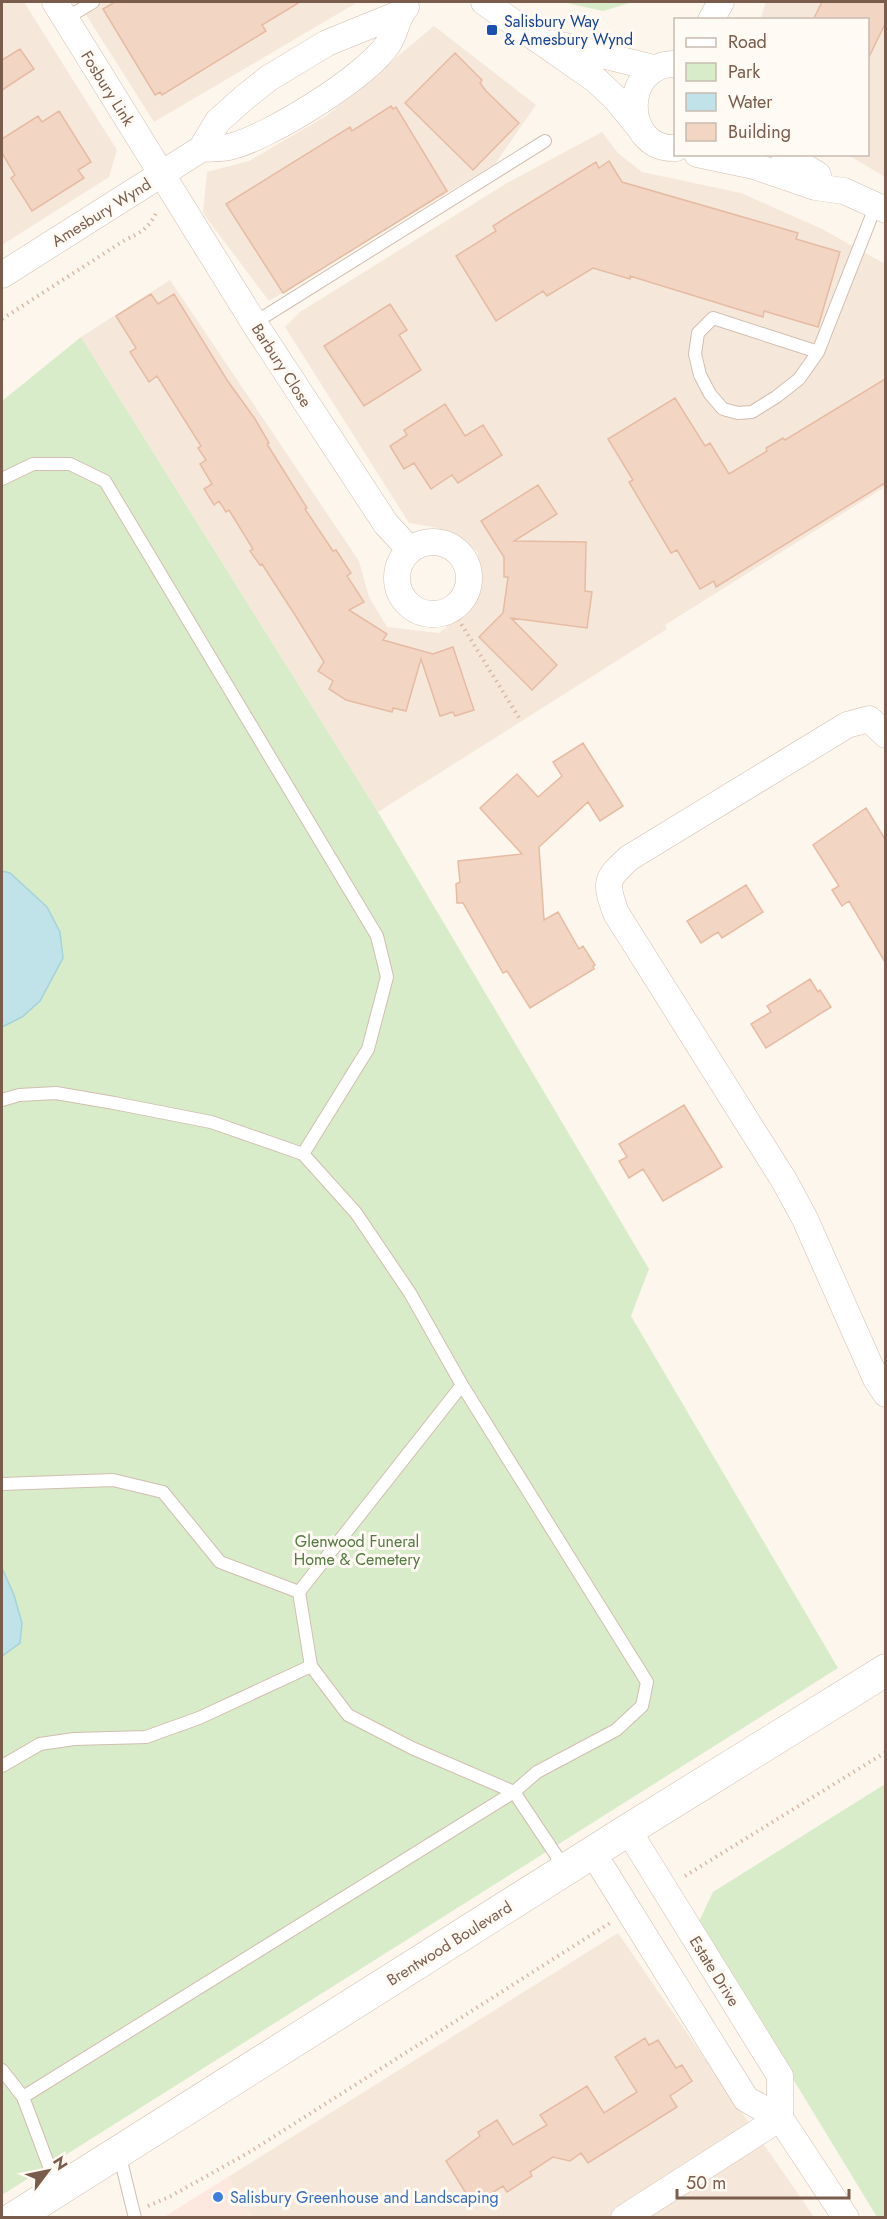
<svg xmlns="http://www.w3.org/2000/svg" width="887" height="2219" font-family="Jost,sans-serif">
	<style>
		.residential { fill: #f5e8da }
		.commercial { fill: #fde8e0 }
		.green { fill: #d8ecc9 }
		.water { fill: #bfe3e8; stroke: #a5d3da; stroke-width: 1.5 }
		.building { fill: #f3d5c3; stroke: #e6bba3; stroke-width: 1.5 }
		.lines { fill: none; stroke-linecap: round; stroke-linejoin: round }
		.service-casing { stroke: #d1beb0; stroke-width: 14 }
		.minor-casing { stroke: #d1beb0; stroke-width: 27 }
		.tertiary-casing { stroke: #d1beb0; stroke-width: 33 }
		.path { stroke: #d9b8a5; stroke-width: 4; stroke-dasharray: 1.5 4.5; stroke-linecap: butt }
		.service { stroke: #fff; stroke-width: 12 }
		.minor { stroke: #fff; stroke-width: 26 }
		.tertiary { stroke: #fff; stroke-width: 32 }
		.transit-dot { fill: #1a4fb4; stroke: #fffaf3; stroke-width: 2 }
		.shop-dot { fill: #3f7fe0; stroke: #fffaf3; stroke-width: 2 }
		.labels { text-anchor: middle; stroke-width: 6; stroke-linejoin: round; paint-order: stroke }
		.transit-label { font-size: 16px; fill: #164399; stroke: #fffaf3; text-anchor: start }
		.street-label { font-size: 16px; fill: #7a5c4d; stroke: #fffaf3 }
		.park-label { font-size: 16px; fill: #537a41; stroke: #fffaf3 }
		.shop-label { font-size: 16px; fill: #366cbe; stroke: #fffaf3; text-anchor: start }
	</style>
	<rect width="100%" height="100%" fill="#fdf6ec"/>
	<path class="residential" d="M2,2H24L117,150L109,177L2,245Z
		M78,2H358L154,122Z
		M766,2H885V177L848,155L868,154V20H760Z
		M434,26L536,105L495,164L269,301L203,213L207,172L249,161L326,116Z
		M602,132L618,153L642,172L741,193L822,229L885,264V487L665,625L667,629L378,812L81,337L170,280L359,561L369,597L387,627L439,633L473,605L478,552L438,528L409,523L285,327L300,312L507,183Z
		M618,1933L814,2217H253L228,2177Z"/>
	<path class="commercial" d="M228,2177L253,2217H164Z"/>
	<path class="green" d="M562,2H633L603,11Z
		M81,337L378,812L649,1269L631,1316L838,1668L2,2195V401Z
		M885,1784V2217H877L698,1923L713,1892Z"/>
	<path class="water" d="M2,871L10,873L47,907L60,932L63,958L40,1001L22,1017L2,1027Z
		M2,1568L14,1595L22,1623L20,1643L2,1656Z"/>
	<path class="building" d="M115,2H300L262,25L266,31L162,95L160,92L155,95L103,9Z
		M822,2H885V24L867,61V20H813Z
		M20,49L34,69L2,90V60Z
		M455,53L482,80L480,83L486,91L519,123L473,170L405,103Z
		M391,106L393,109L396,107L447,191L283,293L226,204L350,127L352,131Z
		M59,111L91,162L78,170L84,178L32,211L11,178L15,175L2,153V139L38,116L42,122Z
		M609,161L622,182L798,233L796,239L840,252L818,327L764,311L763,317L630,276V279L593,268L547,296L543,291L496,321L456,256L496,231L493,226L510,215L596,162L599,168Z
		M151,294L158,304L174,294L227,380L255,419L269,443L267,444L307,508L305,509L333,551L336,550L351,573L347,576L364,602L349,610L387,634L383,640L433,654L453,647L474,710L455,716L453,712L440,716L421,659L406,711L393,708L392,712L346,700L329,689L333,681L318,671L324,662L295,615L262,564L260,565L250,551L253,549L229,510L226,512L219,501L214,505L204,489L212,484L200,464L206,460L198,448L201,446L157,376L149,382L130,352L136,348L116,316Z
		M390,304L407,330L399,335L421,370L364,406L324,346Z
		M885,379V483L716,587L714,581L700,589L677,550L671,553L629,482L633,480L608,439L675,398L705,446L710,443L729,474L767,451L766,448L783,438L785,440Z
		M445,404L465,436L483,425L502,455L458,483L452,475L431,489L414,463L404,469L390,446L407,435L404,430Z
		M538,485L557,514L514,541L586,542L585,591L592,592L587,628L511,618L557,665L532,690L479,637L503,613L508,577H504V557L481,521Z
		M583,743L623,806L600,821L588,802L539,847L544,920L558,912L579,949L583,946L595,965L593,966L594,969L530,1008L507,971L503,973L463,903H457L456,884L460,882L458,861L522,854L480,808L517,774L538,797L562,776L553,762Z
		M866,808L885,839V962L849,901L842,906L832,890L839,886L813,845Z
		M746,885L763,912L722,938L718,932L701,943L687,921Z
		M810,979L818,992L820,990L831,1007L766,1048L751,1024L771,1012L767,1006Z
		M684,1105L722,1167L663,1201L643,1169L629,1178L619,1161L627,1157L619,1144Z
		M645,2038L649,2045L658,2040L676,2068L682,2065L692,2081L670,2096L677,2107L588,2163L581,2153L570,2161L553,2157L530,2172L532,2176L507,2192L503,2186L479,2201L472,2203L446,2161L480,2136L478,2132L497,2120L513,2145L547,2125L540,2115L587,2086L604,2113L637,2092L615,2057Z"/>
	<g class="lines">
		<defs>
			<path id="service" d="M65,19L93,2
				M254,323L545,141
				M818,352L713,318L698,333L695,354L700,375L710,394L723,409L738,413L752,412L776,397L799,379L818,352L876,205
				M2,479L33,464H70L105,481L377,936L387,977L368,1049L303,1154
				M2,1100L19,1095L56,1093L114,1103L211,1122L303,1154L356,1213L410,1293L462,1385L647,1682L642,1706L616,1730L537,1772L514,1792L23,2097
				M462,1385L299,1592L311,1666L348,1715L412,1748L514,1792L566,1870
				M2,1484L113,1480L163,1492L220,1562L299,1592
				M2,1766L40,1744L74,1739L146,1737L199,1718L311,1666
				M2,2070L23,2097L58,2190
				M119,2153L135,2218"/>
			<path id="minor" d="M55,2L254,323L386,524L410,550
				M484,2L596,80L616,99L638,126
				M711,20L721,2
				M553,43L654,68
				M676,64C620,63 622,151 676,148
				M201,149C211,148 221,149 229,147C268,138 366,77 388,44C396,33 396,18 406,7
				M697,154L754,166L815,187L844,191L886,210
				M784,154L818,175
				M2,275L201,149L218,121L245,97L269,78L327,43L401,13
				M397 578a36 36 0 1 1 72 0a36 36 0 1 1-72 0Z
				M886,735L869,719L847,725L629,858C605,880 605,882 616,913L785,1182L805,1219L876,1379L886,1394
				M628,1830L780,2076V2118
				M593,1853L746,2099L780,2118L846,2218
				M624,2218L780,2118"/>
			<path id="tertiary" d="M14,2218L628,1830L886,1670"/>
		</defs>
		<use href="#service" class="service-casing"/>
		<use href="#minor" class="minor-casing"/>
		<use href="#tertiary" class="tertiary-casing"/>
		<path class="path" d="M2,319L125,240C140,233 149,228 156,213
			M452,609L521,721
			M685,1876L886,1752
			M148,2206L171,2196L248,2153L610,1923"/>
		<use href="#service" class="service"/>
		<use href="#minor" class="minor"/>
		<use href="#tertiary" class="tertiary"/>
	</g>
	<rect class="transit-dot" x="486" y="24" width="12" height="12" rx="3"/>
	<circle class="shop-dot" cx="218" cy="2197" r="6"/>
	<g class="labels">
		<g class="transit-label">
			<text x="504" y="27">Salisbury Way<tspan x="504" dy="18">&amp; Amesbury Wynd</tspan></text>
		</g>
		<g class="street-label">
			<text transform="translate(108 88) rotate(58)" y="6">Fosbury Link</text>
			<text transform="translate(101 212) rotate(-32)" y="6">Amesbury Wynd</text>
			<text transform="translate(282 365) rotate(57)" y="6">Barbury Close</text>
			<text transform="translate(449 1943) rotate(-32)" y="6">Brentwood Boulevard</text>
			<text transform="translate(715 1971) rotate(58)" y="6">Estate Drive</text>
		</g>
		<g class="park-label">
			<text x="357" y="1547">Glenwood Funeral<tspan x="357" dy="18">Home &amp; Cemetery</tspan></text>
		</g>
		<g class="shop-label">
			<text x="230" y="2203">Salisbury Greenhouse and Landscaping</text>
		</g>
	</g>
	<rect width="887" height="2219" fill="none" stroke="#7a5c4d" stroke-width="6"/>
	<rect x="674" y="18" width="195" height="138" fill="#fffaf3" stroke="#cabbb1" stroke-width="1.5"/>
	<rect x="686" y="38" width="30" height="9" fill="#ffffff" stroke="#cabbb1" stroke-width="1.5"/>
	<text x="728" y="48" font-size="18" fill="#7a5c4d">Road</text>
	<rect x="686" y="63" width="30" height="18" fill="#d8ecc9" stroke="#cabbb1" stroke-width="1.5"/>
	<text x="728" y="78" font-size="18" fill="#7a5c4d">Park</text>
	<rect x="686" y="93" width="30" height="18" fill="#bfe3e8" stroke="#cabbb1" stroke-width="1.5"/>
	<text x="728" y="108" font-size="18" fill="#7a5c4d">Water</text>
	<rect x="686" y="123" width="30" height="18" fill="#f3d5c3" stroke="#cabbb1" stroke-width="1.5"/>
	<text x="728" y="138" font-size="18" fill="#7a5c4d">Building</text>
	<g transform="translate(48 2171) rotate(58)" stroke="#fffaf3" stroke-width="4.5" paint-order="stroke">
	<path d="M0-4.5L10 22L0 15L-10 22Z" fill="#7a5c4d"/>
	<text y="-9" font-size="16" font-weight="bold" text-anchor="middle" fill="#7a5c4d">N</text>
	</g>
	<path d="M677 2189v9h172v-9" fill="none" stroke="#7a5c4d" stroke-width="3"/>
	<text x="686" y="2189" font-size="18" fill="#7a5c4d" stroke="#fffaf3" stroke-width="4.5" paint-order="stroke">50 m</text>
</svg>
